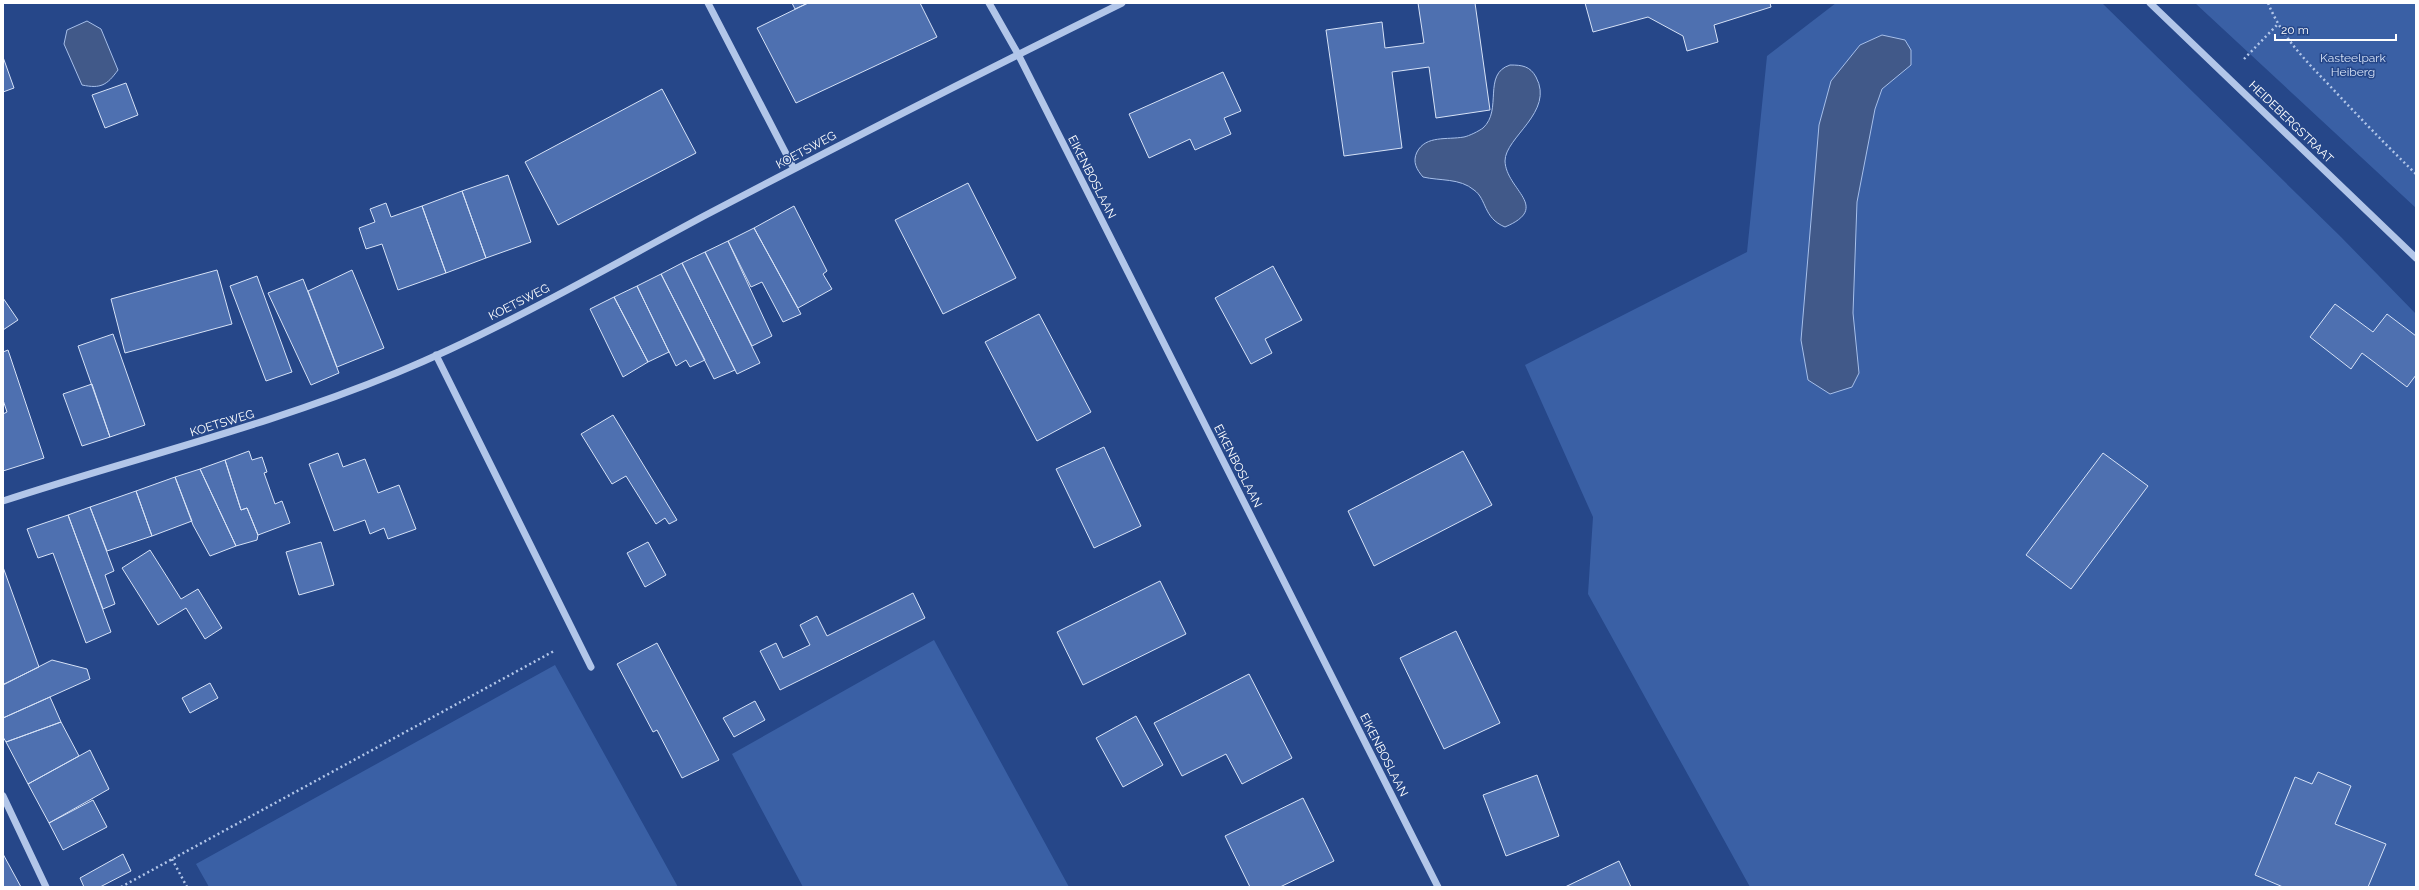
<svg xmlns="http://www.w3.org/2000/svg" width="2419" height="890" font-family="Raleway,sans-serif">
	<style>
		.green { fill: #3a60a5 }
		.water { fill: #415989; stroke: #a6bfea }
		.building { fill: #4e70b0; stroke: #d6e2f7 }
		.lines { fill: none; stroke-linecap: round; stroke-linejoin: round }
		.path { stroke: #b2c6e9; stroke-width: 2.5; stroke-dasharray: 2 3; stroke-linecap: butt }
		.minor { stroke: #b2c6e9; stroke-width: 7 }
		.labels { text-anchor: middle; stroke-width: 3; stroke-linejoin: round; paint-order: stroke }
		.park-label { font-size: 12px; fill: #d6e2f7; stroke: #264789 }
		.street-label { font-size: 12px; fill: #fff; stroke: #264789 }
	</style>
	<rect width="100%" height="100%" fill="#264789"/>
	<path class="green" d="M1836,3H2102L2341,237L2416,314V887H1750L1588,594L1593,517L1525,365L1747,252L1767,56Z
		M2195,3H2416V208Z
		M934,640L1069,887H803L732,754Z
		M555,665L678,887H209L196,864Z"/>
	<path class="water" d="M87,21L101,29L118,70C107,85 101,89 82,85L64,44L67,30Z
		M1882,35L1905,40L1911,50V65L1882,89L1875,109L1857,202L1853,313L1859,373L1852,387L1830,394L1808,380L1801,340L1819,125L1831,81L1860,45Z
		M1510,65C1522,65 1530,66 1536,77C1555,112 1505,137 1505,161C1506,190 1552,207 1505,227C1483,218 1487,199 1474,190C1460,178 1440,181 1423,177C1417,170 1412,162 1417,152C1426,135 1447,140 1464,137C1469,136 1479,131 1483,128C1503,110 1482,74 1510,65Z"/>
	<path class="building" d="M792,3H808L795,9Z
		M808,3H920L937,37L796,103L757,28Z
		M1418,3H1475L1490,110L1436,118L1429,67L1392,72L1402,148L1344,156L1326,30L1382,22L1385,48L1424,43Z
		M1585,3H1770L1771,7L1714,25L1718,42L1687,51L1683,36L1648,17L1593,32Z
		M3,57L14,88L3,92Z
		M1223,72L1241,111L1224,118L1231,134L1195,150L1190,139L1149,158L1129,114Z
		M126,83L138,115L105,128L92,95Z
		M662,89L696,153L558,225L525,162Z
		M508,175L531,242L486,258L462,191Z
		M968,183L1016,278L943,314L895,220Z
		M462,191L486,258L446,273L422,206Z
		M386,203L391,217L422,206L446,273L398,290L382,244L366,249L359,228L375,222L370,209Z
		M794,206L827,271L823,274L832,289L798,308L754,228Z
		M754,228L801,314L783,322L762,282L751,287L728,241Z
		M728,241L772,336L752,346L705,252Z
		M705,252L760,363L737,374L682,263Z
		M682,263L735,370L714,379L661,274Z
		M1273,266L1302,320L1265,339L1272,353L1251,364L1215,298Z
		M217,270L232,324L125,353L111,299Z
		M352,270L384,348L337,367L308,291Z
		M661,274L705,360L690,367L686,360L676,366L637,286Z
		M257,276L292,372L266,381L230,286Z
		M303,279L339,373L311,385L268,293Z
		M637,286L669,352L648,362L614,297Z
		M614,297L648,362L623,377L590,309Z
		M3,298L18,320L3,330Z
		M2335,304L2373,332L2387,314L2416,336V375L2407,387L2362,353L2351,369L2310,337Z
		M1039,314L1091,412L1037,441L985,342Z
		M113,334L145,425L110,437L78,346Z
		M8,350L44,458L3,471V414L7,412L3,400V352Z
		M92,384L110,437L82,446L63,394Z
		M613,415L677,520L669,524L665,518L656,524L626,476L612,484L581,434Z
		M1104,447L1141,526L1094,548L1056,469Z
		M249,451L252,460L262,457L267,472L264,473L275,504L282,501L290,523L258,535L247,508L241,510L225,460Z
		M1463,451L1492,505L1374,566L1348,511Z
		M338,453L343,467L365,459L378,493L399,485L416,529L388,539L384,528L370,534L365,520L334,531L309,464Z
		M2103,453L2148,486L2071,589L2026,555Z
		M225,460L241,510L247,508L258,535L257,540L236,546L200,469Z
		M200,469L236,546L210,556L193,525L175,477Z
		M175,477L192,521L152,536L136,491Z
		M136,491L152,536L107,551L90,507Z
		M90,507L114,571L105,575L115,604L103,609L68,515Z
		M68,515L111,632L86,643L53,553L38,558L27,529Z
		M321,542L334,585L299,595L286,552Z
		M648,542L666,575L645,587L627,553Z
		M150,550L181,599L198,589L222,628L205,639L186,608L158,625L122,568Z
		M3,567L39,667L4,684L3,681Z
		M1160,581L1186,634L1083,685L1057,632Z
		M913,593L925,618L780,690L760,651L776,643L783,658L810,645L800,625L817,616L827,636Z
		M1456,631L1500,723L1444,749L1400,658Z
		M657,643L719,760L682,778L657,730L653,732L617,664Z
		M52,660L87,669L90,679L3,718V685Z
		M1249,674L1292,758L1242,784L1226,754L1182,776L1154,723Z
		M210,683L218,698L190,713L182,698Z
		M50,697L61,722L6,742L3,737V718Z
		M755,701L765,720L734,737L723,718Z
		M1136,716L1163,765L1123,787L1096,738Z
		M61,722L79,756L28,784L6,742Z
		M90,750L109,789L49,823L28,784Z
		M2318,772L2351,786L2335,824L2386,844L2368,887H2283L2255,875L2295,777L2312,784Z
		M1537,775L1559,836L1506,856L1483,795Z
		M1303,798L1334,861L1280,887H1250L1225,836Z
		M93,800L107,827L63,850L49,823Z
		M3,854L21,887H3Z
		M123,854L131,871L100,887H84L80,878Z
		M1619,861L1631,887H1565Z"/>
	<g class="lines">
		<path class="path" d="M2268,3C2282,37 2305,60 2330,86C2358,116 2386,145 2416,174
			M2244,59L2277,25
			M172,859L187,887
			M121,887L554,651"/>
		<path class="minor" d="M708,3L794,169
			M989,3L1018,54L1438,887
			M2150,3L2416,258
			M436,355L591,667
			M3,501C134,458 268,426 396,373C502,329 603,270 704,216C843,143 982,72 1122,3
			M3,796L46,887"/>
	</g>
	<g class="labels">
		<g class="park-label">
			<text x="2353" y="62">Kasteelpark<tspan x="2353" dy="14">Heiberg</tspan></text>
		</g>
		<g class="street-label">
			<text transform="translate(2291 122) rotate(44)" y="4">HEIDEBERGSTRAAT</text>
			<text transform="translate(806 150) rotate(-28)" y="4">KOETSWEG</text>
			<text transform="translate(1092 177) rotate(63)" y="4">EIKENBOSLAAN</text>
			<text transform="translate(519 302) rotate(-27)" y="4">KOETSWEG</text>
			<text transform="translate(222 423) rotate(-17)" y="4">KOETSWEG</text>
			<text transform="translate(1238 466) rotate(63)" y="4">EIKENBOSLAAN</text>
			<text transform="translate(1384 755) rotate(63)" y="4">EIKENBOSLAAN</text>
		</g>
	</g>
	<rect width="2419" height="890" fill="none" stroke="#ffffff" stroke-width="8"/>
	<path d="M2275 34v6h121v-6" fill="none" stroke="#ffffff" stroke-width="2"/>
	<text x="2281" y="34" font-size="12" fill="#ffffff" stroke="#264789" stroke-width="3" paint-order="stroke">20 m</text>
</svg>
